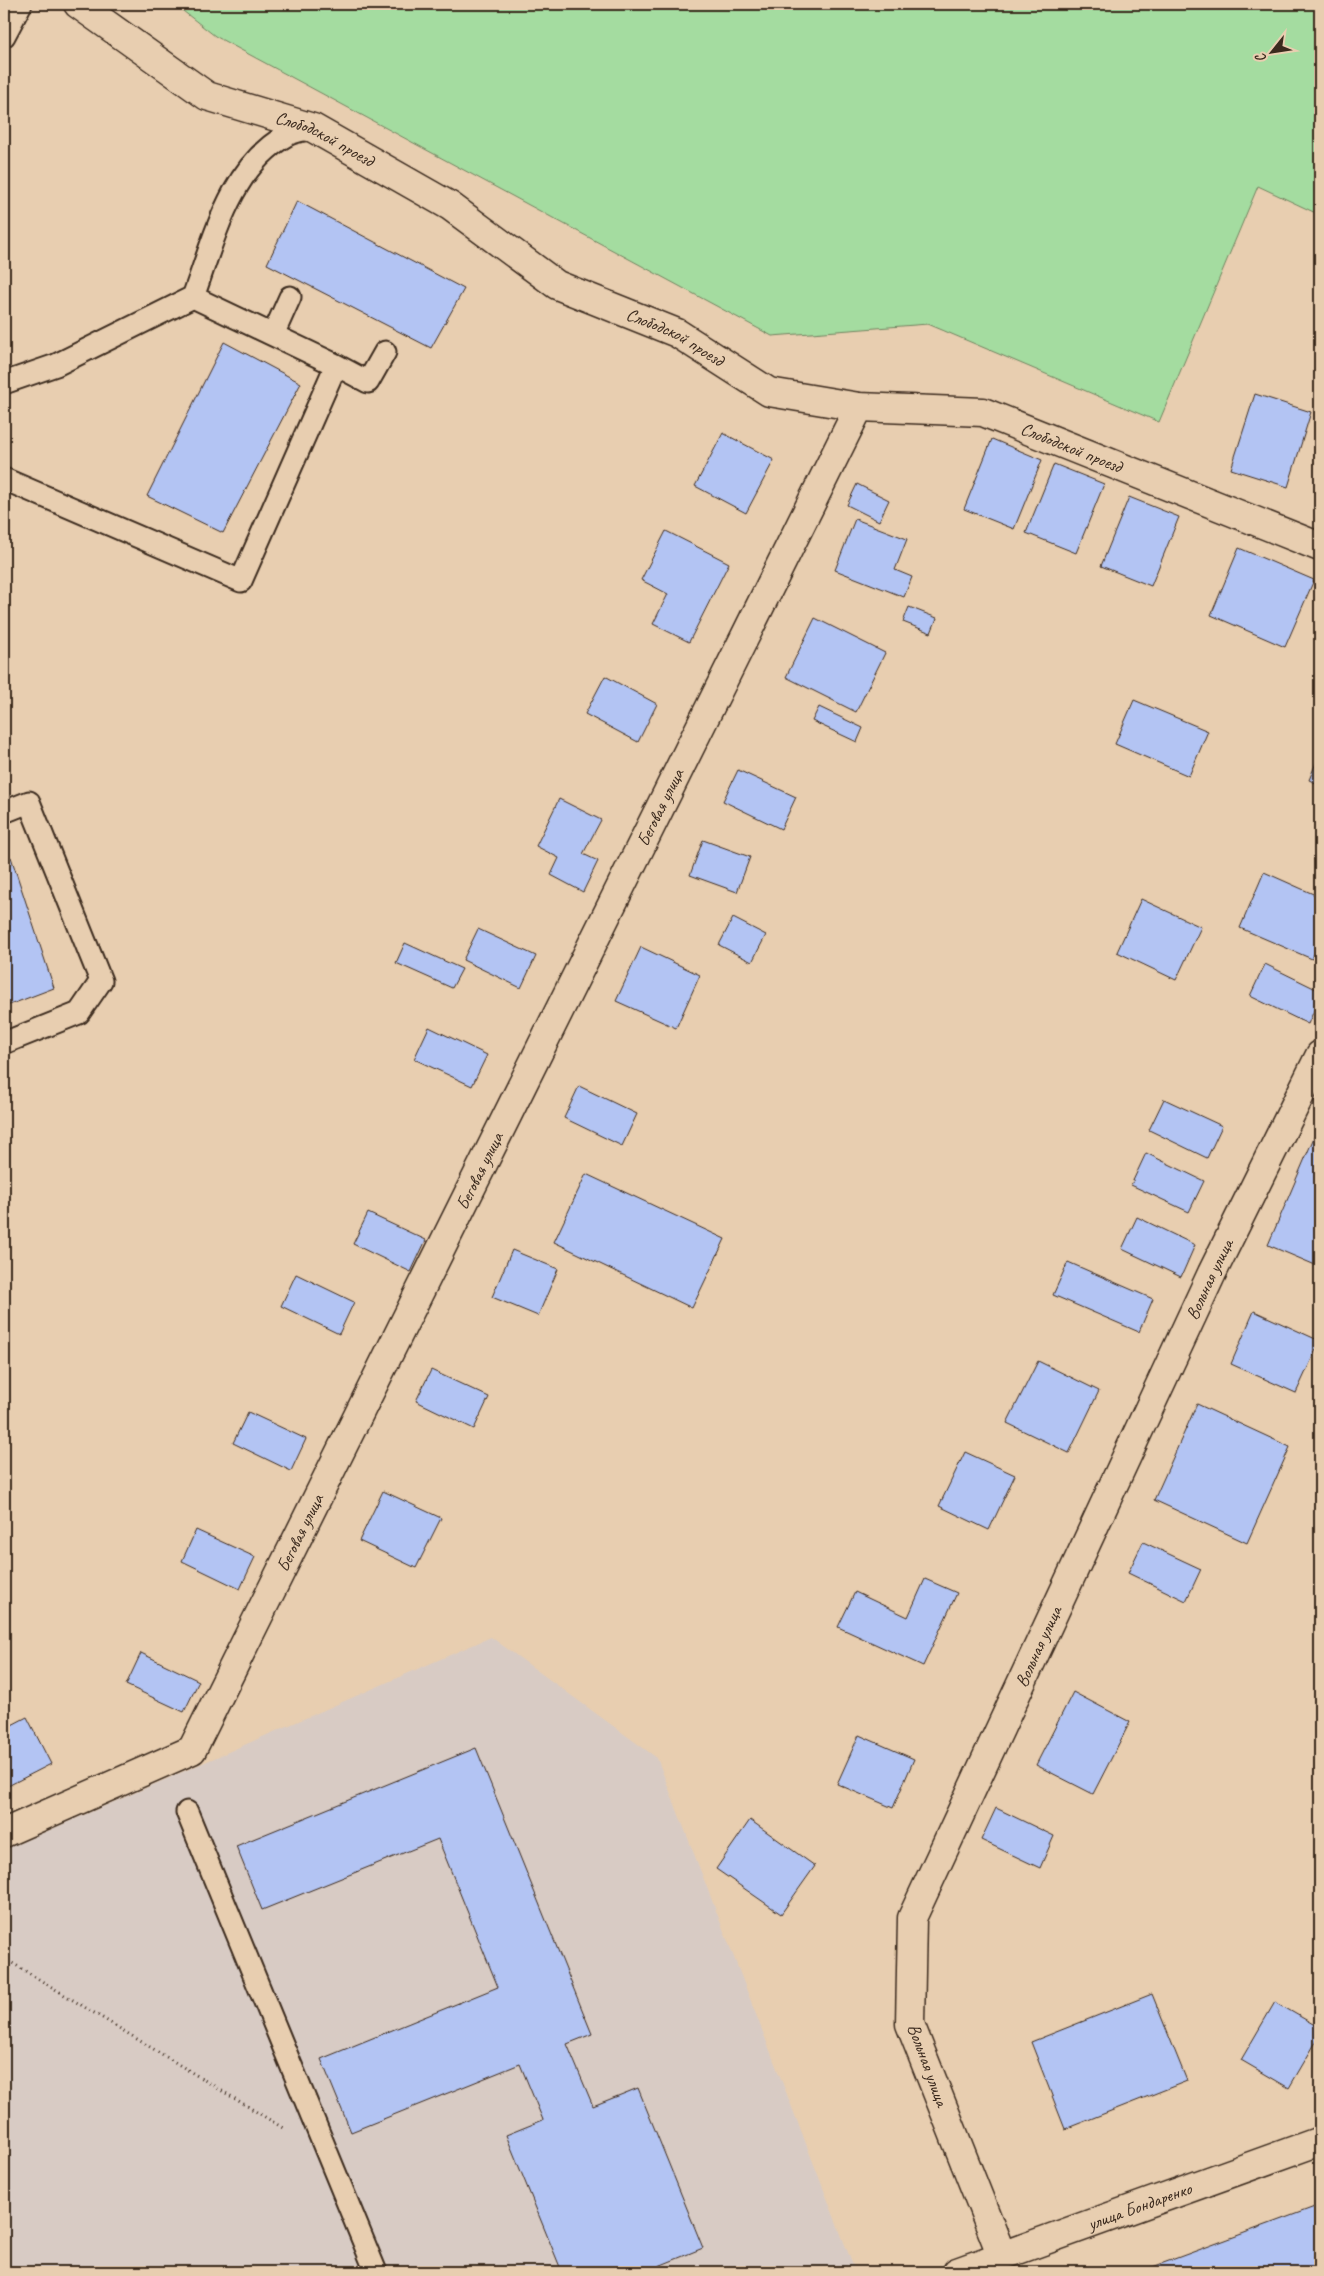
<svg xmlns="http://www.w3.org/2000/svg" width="1324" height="2276" font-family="Caveat,sans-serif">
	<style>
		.built { fill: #d8cbc4 }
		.green { fill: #a4dca0; stroke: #70835f }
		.building { fill: #b3c4f3; stroke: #3b2a1e }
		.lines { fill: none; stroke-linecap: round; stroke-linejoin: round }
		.service-casing { stroke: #3b2a1e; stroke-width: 25 }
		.minor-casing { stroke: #3b2a1e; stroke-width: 31 }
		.path { stroke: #3b2a1e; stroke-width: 3; stroke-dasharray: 1 4; stroke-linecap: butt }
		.service { stroke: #e8ceb0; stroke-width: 21 }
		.minor { stroke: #e8ceb0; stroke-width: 28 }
		.labels { text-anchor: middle; stroke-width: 5; stroke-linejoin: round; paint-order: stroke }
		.street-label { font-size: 18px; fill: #3b2a1e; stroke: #e8ceb0 }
	</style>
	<rect width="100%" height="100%" fill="#e8ceb0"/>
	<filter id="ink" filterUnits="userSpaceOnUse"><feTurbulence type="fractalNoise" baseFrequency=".02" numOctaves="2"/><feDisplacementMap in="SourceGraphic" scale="10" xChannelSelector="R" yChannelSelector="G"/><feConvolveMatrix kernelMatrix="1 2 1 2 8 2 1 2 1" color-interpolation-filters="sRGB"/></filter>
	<g filter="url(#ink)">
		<path class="built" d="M491,1637L657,1758L854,2268L844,2272H4V1850Z"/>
		<path class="green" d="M174,4H1320V215L1258,186L1159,422L928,324L772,336L215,36Z"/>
		<path class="building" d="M297,201L464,289L431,348L267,264Z
			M224,342L301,383L223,533L147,496Z
			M1255,394L1311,412L1288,487L1231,469Z
			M723,433L774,460L746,513L695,486Z
			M992,439L1042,460L1014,529L964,509Z
			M1054,464L1104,484L1076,553L1026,533Z
			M857,484L889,500L879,521L847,505Z
			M1129,497L1179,517L1151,586L1101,566Z
			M855,519L907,539L895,570L912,577L904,597L835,570Z
			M666,531L729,563L689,642L653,624L668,594L641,580Z
			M1239,548L1314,580L1285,647L1211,615Z
			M909,607L937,618L931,633L903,622Z
			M815,618L885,653L856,712L786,677Z
			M605,676L657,704L638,742L585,714Z
			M1134,700L1208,731L1189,776L1115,744Z
			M819,707L863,728L857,742L812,721Z
			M1320,753V785L1309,780Z
			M738,770L796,797L781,829L723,801Z
			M559,799L601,820L583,854L598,861L583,892L551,875L559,858L536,846Z
			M703,840L750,857L737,892L690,875Z
			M11,857L54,988L4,1007V860Z
			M1264,872L1320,897V940L1312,959L1240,928Z
			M1141,899L1201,927L1176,980L1117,952Z
			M733,918L766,935L752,962L719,945Z
			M478,929L536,956L521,988L463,960Z
			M405,943L462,969L452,988L396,963Z
			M641,947L700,975L676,1028L616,1001Z
			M1265,964L1320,991V997L1308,1024L1250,996Z
			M429,1027L487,1055L472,1086L414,1059Z
			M579,1086L637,1114L622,1146L564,1118Z
			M1164,1099L1222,1126L1207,1158L1149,1130Z
			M1315,1135L1320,1137V1267L1268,1245Z
			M1146,1153L1204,1181L1189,1212L1131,1185Z
			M586,1174L725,1239L692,1308L554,1242Z
			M368,1213L426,1240L411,1272L353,1244Z
			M1137,1217L1195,1245L1181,1277L1122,1249Z
			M512,1250L558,1269L538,1316L492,1297Z
			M1068,1262L1153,1299L1139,1332L1053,1295Z
			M296,1274L354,1302L339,1334L281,1306Z
			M1254,1311L1320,1341L1296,1393L1231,1364Z
			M1038,1361L1099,1391L1069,1453L1007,1423Z
			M431,1370L489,1397L474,1429L416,1401Z
			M1197,1404L1290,1447L1247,1543L1154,1500Z
			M248,1412L306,1439L291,1471L233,1443Z
			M965,1452L1015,1475L989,1530L939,1506Z
			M383,1491L441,1518L416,1568L359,1541Z
			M196,1530L255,1557L240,1589L182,1561Z
			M1143,1542L1201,1569L1186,1601L1128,1573Z
			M925,1579L957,1593L923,1666L838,1627L855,1592L908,1617Z
			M141,1653L199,1681L184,1712L126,1685Z
			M1073,1692L1130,1722L1093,1794L1036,1765Z
			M27,1717L51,1764L4,1788V1729Z
			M859,1735L914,1759L893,1808L837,1784Z
			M476,1748L592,2034L567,2044L593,2106L638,2088L703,2248L644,2272H562L506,2135L543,2120L520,2064L351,2132L321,2059L498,1987L438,1839L262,1910L236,1846Z
			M996,1808L1054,1836L1040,1868L981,1840Z
			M750,1820L815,1866L781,1914L716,1869Z
			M1152,1994L1187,2081L1065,2129L1031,2042Z
			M1275,2002L1320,2028V2035L1289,2088L1241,2060Z
			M1320,2205V2272H1139Z"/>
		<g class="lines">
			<defs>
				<path id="service" d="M4,36L21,4
					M273,335L290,297
					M336,365L368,382L385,352
					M4,383L56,365L193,297C214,240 230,167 287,135C294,131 305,130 313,128
					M4,479L241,581L336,365L193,297
					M4,812L29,802L101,981L79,1013L4,1043
					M187,1812L376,2272"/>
				<g id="minor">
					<path id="s1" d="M78,4L207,96L313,128L450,206L557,285L677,333L769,392L859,407L983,412L1320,547"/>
					<path id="s2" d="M4,1833L192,1750L859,407"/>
					<path id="s3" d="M1002,2256L910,2024L912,1918L1212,1273L1320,1055"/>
					<path id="s4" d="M957,2272L1320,2141"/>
				</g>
			</defs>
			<use href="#service" class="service-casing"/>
			<use href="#minor" class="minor-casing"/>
			<path class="path" d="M4,1958L283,2128"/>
			<use href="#service" class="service"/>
			<use href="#minor" class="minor"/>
		</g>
	</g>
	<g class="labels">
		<g class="street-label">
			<text dy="6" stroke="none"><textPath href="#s1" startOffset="284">Слободской проезд</textPath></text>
			<text dy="6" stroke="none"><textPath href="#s1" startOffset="689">Слободской проезд</textPath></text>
			<text dy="6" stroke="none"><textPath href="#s1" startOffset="1109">Слободской проезд</textPath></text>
			<text dy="6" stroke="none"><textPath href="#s2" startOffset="1258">Беговая улица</textPath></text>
			<text dy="6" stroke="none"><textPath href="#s2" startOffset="852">Беговая улица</textPath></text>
			<text dy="6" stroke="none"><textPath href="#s3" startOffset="1060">Вольная улица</textPath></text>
			<text dy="6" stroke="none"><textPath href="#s2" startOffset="448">Беговая улица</textPath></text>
			<text dy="6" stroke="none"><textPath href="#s3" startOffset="655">Вольная улица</textPath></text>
			<text transform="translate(928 2065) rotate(70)" y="6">Вольная улица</text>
			<text dy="6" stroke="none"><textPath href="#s4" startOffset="194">улица Бондаренко</textPath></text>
		</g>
	</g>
	<rect width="1324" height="2276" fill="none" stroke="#e8ceb0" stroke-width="20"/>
	<rect x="10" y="10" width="1304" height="2256" fill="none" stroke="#3b2a1e" stroke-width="2" filter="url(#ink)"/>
	<g transform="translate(1272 52) rotate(240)" stroke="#e8ceb0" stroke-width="4" paint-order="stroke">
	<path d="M0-4L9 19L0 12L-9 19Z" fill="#3b2a1e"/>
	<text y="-8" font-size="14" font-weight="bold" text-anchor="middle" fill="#3b2a1e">С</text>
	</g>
</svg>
